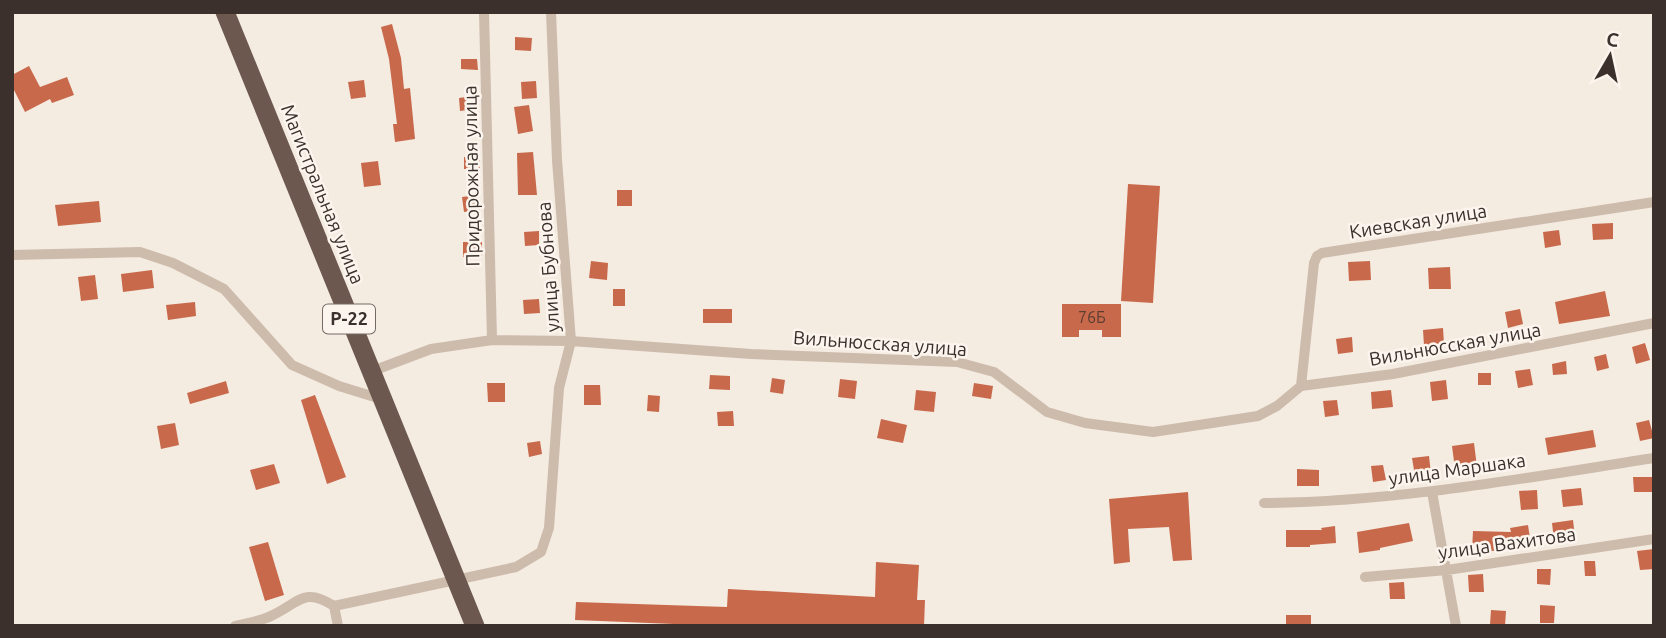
<svg xmlns="http://www.w3.org/2000/svg" width="1666" height="638" font-family="Ubuntu,sans-serif">
	<style>
		.building { fill: #c8694b }
		.lines { fill: none; stroke-linecap: round; stroke-linejoin: round }
		.minor { stroke: #cdbbac; stroke-width: 10 }
		.trunk { stroke: #6c584f; stroke-width: 19 }
		.labels { text-anchor: middle; stroke-width: 5; stroke-linejoin: round; paint-order: stroke }
		.number-label { font-size: 16px; fill: #5e3e33 }
		.shield { fill: #fbf5ee; stroke: #756b66; stroke-width: 2 }
		.shield-label { font-size: 18px; font-weight: bold; fill: #3b302b }
		.street-label { font-size: 19px; fill: #3b302b; stroke: #fbf5ee }
	</style>
	<rect width="100%" height="100%" fill="#f4ebe1"/>
	<path class="building" d="M392,24L401,58L404,89L410,88L415,139L395,142L393,124H397L389,59L381,27Z
		M515,37L532,38L531,51L515,50Z
		M461,59H477L478,70L461,69Z
		M29,66L40,87L67,77L74,95L52,103L50,99L25,112L12,86V75Z
		M364,80L366,97L351,99L348,82Z
		M536,81L537,98L522,99L521,82Z
		M473,96L474,109L460,111L459,98Z
		M529,105L533,131L518,134L514,107Z
		M533,152L537,195H518L517,153Z
		M464,157H480V169H464Z
		M378,161L381,185L364,187L361,163Z
		M1128,184L1160,186L1153,303L1121,301Z
		M617,190H632V206H617Z
		M478,195L480,210L464,212L462,197Z
		M99,201L101,222L58,226L55,205Z
		M1613,223V239L1593,240L1592,224Z
		M1559,230L1561,245L1545,248L1543,232Z
		M539,231V245L525,246L524,232Z
		M463,242H482V256L463,257Z
		M591,261L608,263L607,280L589,278Z
		M1370,261L1371,280L1349,281L1348,262Z
		M1450,267L1451,289H1429L1428,268Z
		M152,270L154,288L123,292L121,274Z
		M95,275L98,299L81,301L78,277Z
		M613,289H625V306H613Z
		M1605,291L1610,316L1559,324L1555,302Z
		M539,299L540,313L524,314L523,300Z
		M195,302L196,316L168,320L166,305Z
		M1062,304H1121V337H1102V330H1079V337H1062Z
		M703,309H732V323H703Z
		M1520,309L1523,324L1508,328L1505,312Z
		M1443,328L1444,344L1424,345L1423,330Z
		M1352,337L1353,352L1338,354L1336,339Z
		M1645,343L1650,360L1636,364L1632,347Z
		M1606,354L1609,368L1597,371L1594,357Z
		M1566,361L1567,374L1553,375L1552,364Z
		M1530,369L1533,385L1518,388L1515,371Z
		M1478,373H1491V385H1478Z
		M710,375L730,376V390L709,389Z
		M772,378L785,380L783,394L770,392Z
		M840,379L857,381L855,399L838,397Z
		M1446,380L1448,399L1432,401L1430,382Z
		M226,381L229,393L190,404L187,393Z
		M487,383H505V402H488Z
		M974,383L993,386L991,399L972,396Z
		M584,385H600L601,405H584Z
		M916,390L936,392L934,412L914,410Z
		M1391,390L1393,407L1372,409L1371,392Z
		M315,395L346,477L327,484L301,400Z
		M648,395L660,396L659,412L647,411Z
		M1337,400L1339,415L1325,417L1323,401Z
		M733,411L734,426H718L717,412Z
		M881,419L907,425L903,443L877,438Z
		M1649,420L1654,438L1640,441L1636,423Z
		M175,423L179,445L161,449L157,426Z
		M1593,430L1596,447L1548,455L1545,438Z
		M540,441L542,454L529,457L527,443Z
		M1474,443L1477,467L1455,469L1452,446Z
		M1429,456L1431,474L1415,476L1412,458Z
		M274,464L280,483L256,490L250,470Z
		M1383,465L1386,480L1373,482L1371,466Z
		M1297,469L1319,470V486H1297Z
		M1633,477H1652V492H1634Z
		M1581,488L1583,505L1563,507L1561,490Z
		M1537,490L1538,509L1521,510L1519,491Z
		M1188,492L1192,560L1173,561L1169,527L1128,529L1130,562L1114,564L1109,499Z
		M1573,520L1575,537L1554,540L1552,523Z
		M1409,523L1413,541L1380,548V550L1359,553L1357,532Z
		M1528,525L1531,545L1494,551L1472,550L1473,531L1511,532L1510,528Z
		M1335,526L1336,543L1310,545V547H1286V530H1322L1321,528Z
		M268,542L284,595L265,601L249,547Z
		M1654,549V569L1640,570L1637,551Z
		M1584,561H1595L1596,576H1585Z
		M876,562L919,565L917,600H925L924,626H723L575,620L576,602L727,607L728,589L875,597Z
		M1537,569H1551L1550,585L1537,584Z
		M1483,574L1484,592H1469L1468,575Z
		M1404,582L1405,599H1390L1389,583Z
		M1540,605L1555,606L1554,623H1540Z
		M1491,610L1506,611L1505,626L1490,625Z
		M1286,615H1311V626H1286Z"/>
	<g class="lines">
		<path class="minor" d="M484,12L492,340
			M12,255L140,252L173,263L224,289L292,365L339,386L381,399
			M370,372L431,349L492,340L571,341L751,354L957,362L994,372L1047,412L1085,423L1153,432L1258,416L1277,406L1301,386L1393,374L1654,323
			M1301,386L1314,263L1317,256L1322,253L1654,202
			M1432,492L1456,626
			M1264,503C1395,502 1525,478 1654,458
			M1365,577L1447,570L1654,539
			M334,606L338,626
			M235,626C247,623 262,621 273,615C300,602 304,587 334,606L516,567L541,552L549,528L559,388L571,341L557,160L551,12"/>
		<path class="trunk" d="M225,12L475,626"/>
	</g>
	<g class="labels">
		<g class="number-label">
			<text x="1092" y="323">76Б</text>
		</g>
		<rect class="shield" x="323" y="304.5" width="52" height="29" rx="5"/>
		<g class="shield-label">
			<text x="349" y="325">Р-22</text>
		</g>
		<g class="street-label">
			<text transform="translate(471 176) rotate(-91)" y="7">Придорожная улица</text>
			<text transform="translate(323 194) rotate(68)" y="7">Магистральная улица</text>
			<text transform="translate(1418 221) rotate(-9)" y="7">Киевская улица</text>
			<text transform="translate(548 267) rotate(-94)" y="7">улица Бубнова</text>
			<text transform="translate(880 343) rotate(4)" y="7">Вильнюсская улица</text>
			<text transform="translate(1455 344) rotate(-10)" y="7">Вильнюсская улица</text>
			<text transform="translate(1457 469) rotate(-8)" y="7">улица Маршака</text>
			<text transform="translate(1507 543) rotate(-8)" y="7">улица Вахитова</text>
		</g>
	</g>
	<rect width="1666" height="638" fill="none" stroke="#3b302b" stroke-width="28"/>
	<g transform="translate(1610 56) rotate(9)" stroke="#fbf5ee" stroke-width="5" paint-order="stroke">
	<path d="M0-5L12 26L0 18L-12 26Z" fill="#3b302b"/>
	<text y="-10" font-size="19" font-weight="bold" text-anchor="middle" fill="#3b302b">С</text>
	</g>
</svg>
